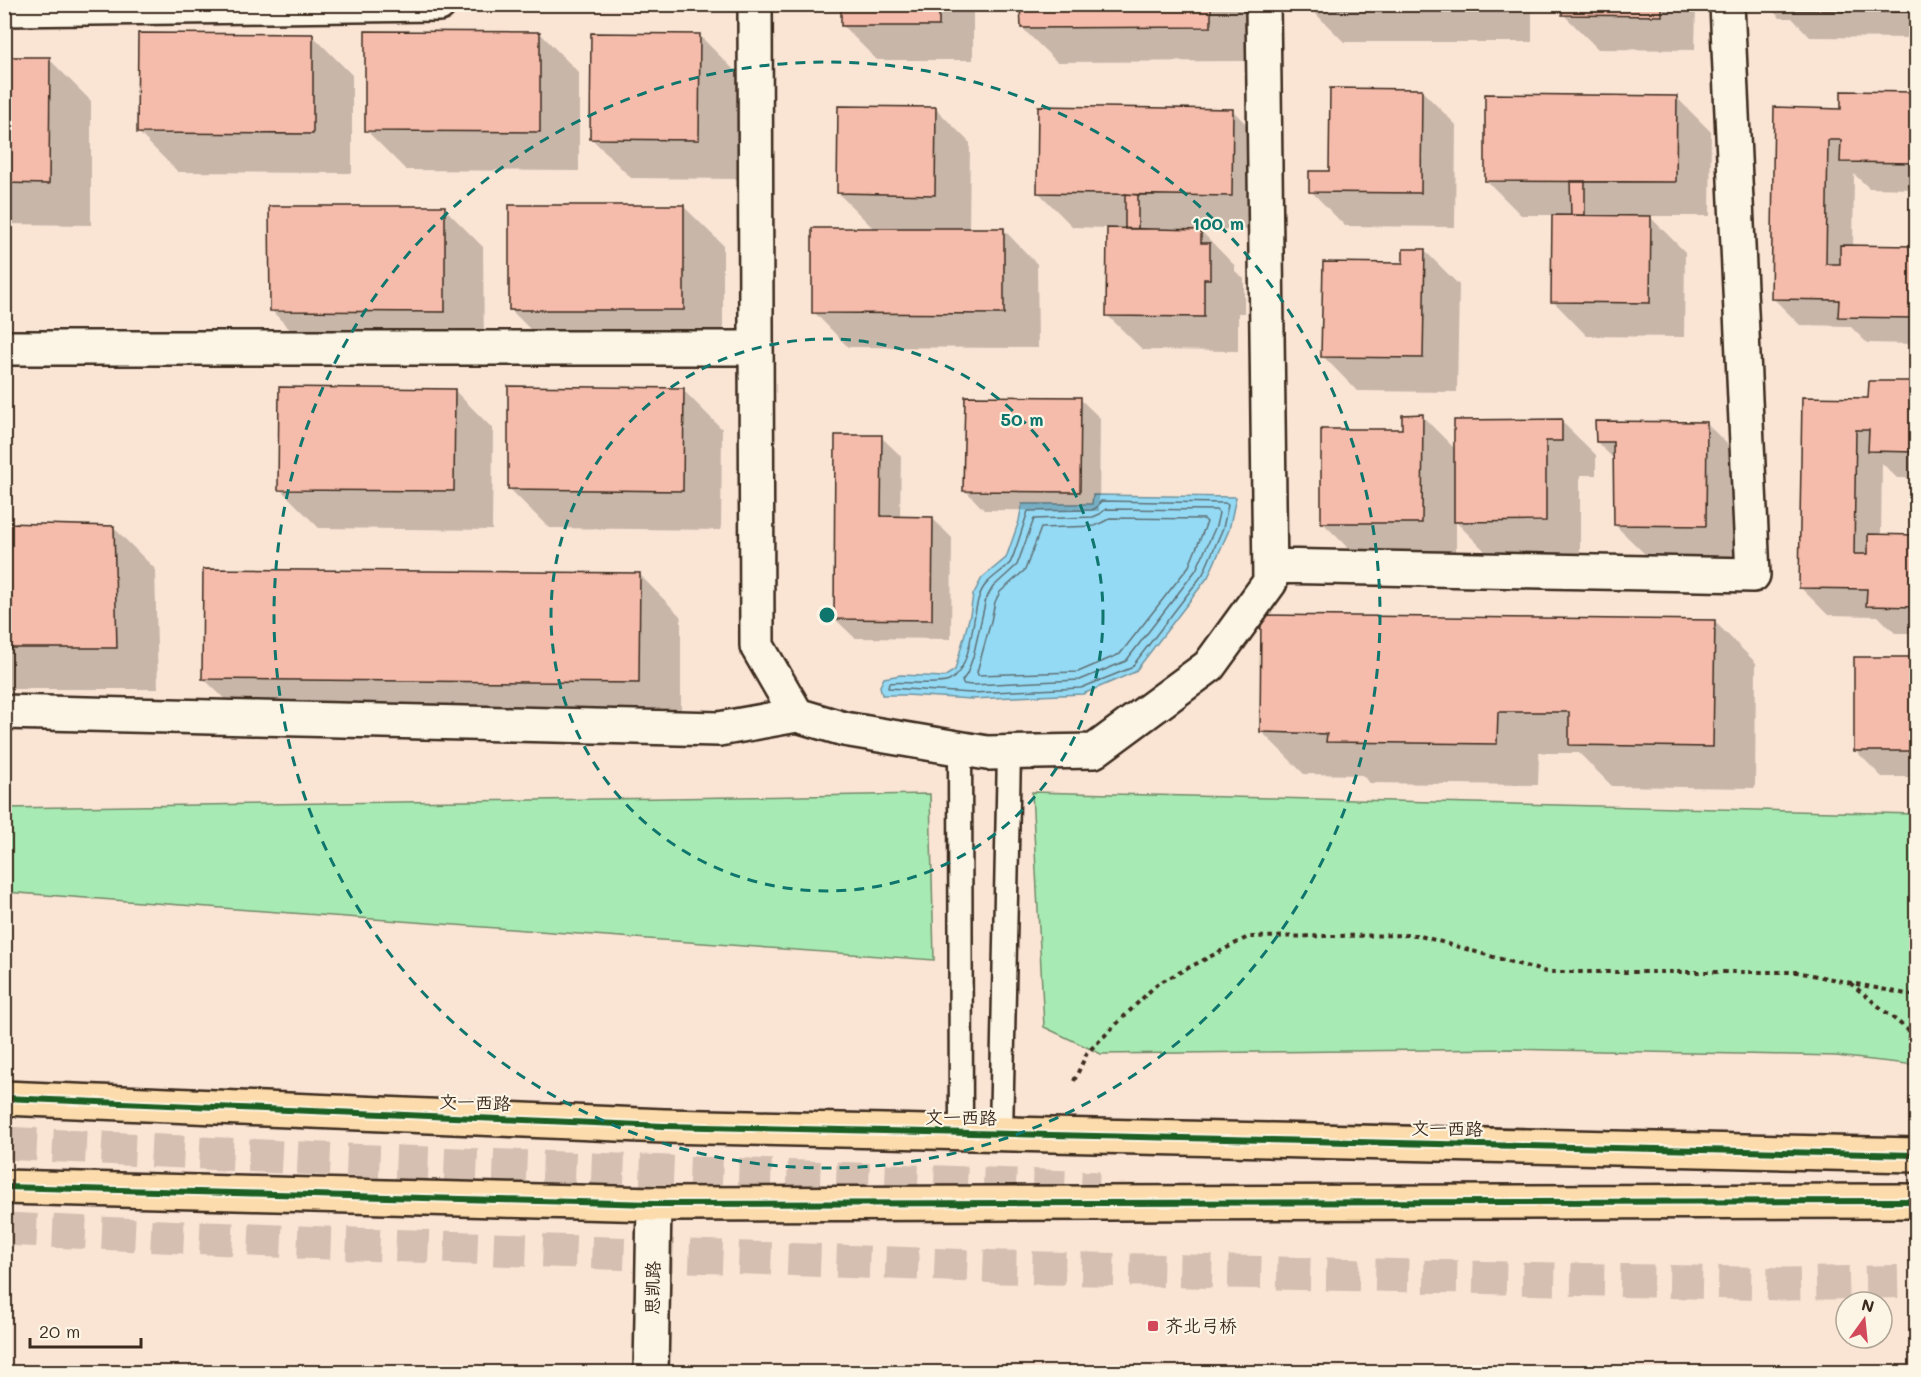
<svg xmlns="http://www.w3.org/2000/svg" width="1921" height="1377" font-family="Mali,'LXGW WenKai TC',sans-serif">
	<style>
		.green { fill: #a8eab3; stroke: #728a68; stroke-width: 1.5 }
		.water { fill: #94daf5; stroke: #70949f; stroke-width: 1.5 }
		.shadow { fill: #0003 }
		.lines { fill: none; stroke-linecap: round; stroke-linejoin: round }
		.shore { stroke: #5f7074; stroke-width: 1.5 }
		.building { fill: #f5bcab; stroke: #3b2a1e; stroke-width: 1.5 }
		.highway-tunnel { stroke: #d4bfb0; stroke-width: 33; stroke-dasharray: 33 16; stroke-linecap: butt }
		.lane-casing { stroke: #3b2a1e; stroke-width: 27 }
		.street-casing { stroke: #3b2a1e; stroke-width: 38 }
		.secondary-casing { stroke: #3b2a1e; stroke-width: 38 }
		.primary-casing { stroke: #3b2a1e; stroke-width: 38 }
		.path { stroke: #3b2a1e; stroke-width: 4; stroke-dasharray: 4.5 4.5; stroke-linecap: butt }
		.lane { stroke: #fcf5e5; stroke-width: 22 }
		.street { stroke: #fcf5e5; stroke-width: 33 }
		.secondary { stroke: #fcf5e5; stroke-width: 33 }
		.primary { stroke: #fcdcac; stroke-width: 33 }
		.cycleway-casing { stroke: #fcf5e5; stroke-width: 10 }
		.cycleway { stroke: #1b5e20; stroke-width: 6 }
		.ring { fill: none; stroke: #0f766e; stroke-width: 3; stroke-dasharray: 10 8 }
		.poi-dot { fill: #d1495b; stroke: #fcf5e5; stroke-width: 2 }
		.labels { text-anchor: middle; stroke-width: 4.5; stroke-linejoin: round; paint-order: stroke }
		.street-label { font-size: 18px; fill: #3b2a1e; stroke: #fcf5e5 }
		.poi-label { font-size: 18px; fill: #3b2a1e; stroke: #fcf5e5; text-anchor: start }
		.centre { fill: #0f766e; stroke: #fcf5e5; stroke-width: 3 }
		.ring-label { font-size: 18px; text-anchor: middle; font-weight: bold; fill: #0f766e; stroke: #fcf5e5; stroke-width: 4.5; stroke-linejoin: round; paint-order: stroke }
	</style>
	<rect width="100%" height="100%" fill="#fae4d4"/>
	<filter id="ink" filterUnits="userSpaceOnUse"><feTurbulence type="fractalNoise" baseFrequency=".0167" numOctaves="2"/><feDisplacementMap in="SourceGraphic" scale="12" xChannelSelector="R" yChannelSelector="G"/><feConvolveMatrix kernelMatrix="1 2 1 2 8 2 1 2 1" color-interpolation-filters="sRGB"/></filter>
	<g filter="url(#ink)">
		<path class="green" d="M1032,792L1916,814V1065L1836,1056L1511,1049L1101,1054L1044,1027Z
			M930,794L934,960L5,892V808Z"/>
		<path class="water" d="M1093,495L1236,497L1229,530L1208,577L1135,672L1083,694L972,699L906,695H882L880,686L884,678L901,675L944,677L955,670L970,615L973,595L982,578L1006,558L1019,521L1022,504H1092Z"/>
		<path class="shadow" d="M842,4H973V60H877L842,25Z
			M1022,4H1245V61L1057,62L1022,28Z
			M1309,4H1532V42H1344L1309,7Z
			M1563,4H1696L1695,50L1598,49L1563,14Z
			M1766,4H1916V38L1810,37L1792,18H1780Z
			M540,33L579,73V171L406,170L366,130Z
			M313,36L352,75V173L178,172L139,133Z
			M700,36L739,75L738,179L631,178L591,138Z
			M4,59H49L91,101V225L4,224Z
			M1421,90L1456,125L1455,227L1345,226L1311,191Z
			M1842,92L1916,94V189L1869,188L1854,174L1853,246L1916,247V344L1867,343L1850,326L1800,325L1773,298L1775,109L1842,110Z
			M1676,97L1711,132L1710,216H1649L1685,252L1684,337L1587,336L1553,301L1554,215H1521L1486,180Z
			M936,109L970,143L969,230L1003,229L1037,264L1038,348L848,347L814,312L875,230L838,193Z
			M1232,110L1267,145L1266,230L1199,229L1235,266V271L1244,279V313H1238V351L1143,350L1108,316V228L1073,227L1039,193Z
			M683,206L723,245V349H550L510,309Z
			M444,208L483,247L484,351L310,350L271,310Z
			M1424,250L1459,285L1457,392L1357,391L1323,356L1405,265Z
			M1870,382L1916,383V478H1897L1882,463L1881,536L1916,537V633H1895L1878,616L1828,615L1801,588L1804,398L1870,400Z
			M454,390L493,429L492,530L319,528L280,489Z
			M683,390L722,429L721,530L549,528L509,488Z
			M1080,399L1100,418L1099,511L984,510L965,490Z
			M1422,416L1455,449L1561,421L1596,455V475H1580V555L1490,556L1456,522V557H1357L1322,522L1403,431Z
			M1706,423L1741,458L1740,560L1650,559L1615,525V460L1597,442Z
			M881,437L901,456L900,518H932L952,538L951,639L855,638L835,619Z
			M4,525L113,527L155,569L158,689H4Z
			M640,575L681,617V725L246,720L204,679Z
			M1714,621L1756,663L1755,788L1612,786L1579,753H1539L1538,785L1370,783L1362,775L1304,774L1262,732Z
			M1856,658H1916V777H1882L1855,750Z"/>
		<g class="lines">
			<path class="shore" d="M1101,501L1225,503L1228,505L1223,528L1203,574L1131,668L1081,688L972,693L888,688L889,683C903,681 939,686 949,681C973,668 971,620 979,597C984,580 999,575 1010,563C1014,557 1025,520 1028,511L1092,510L1096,508Z
				M1106,509L1216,510L1219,513L1216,526L1196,570L1126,661L1080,680L972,685L963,684L962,681L967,674L973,657L986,599L993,587L1017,565L1034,519L1093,517L1100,514Z
				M1111,518L1204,519L1207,522L1189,566L1120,654L1078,672L978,675L977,672L991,621L995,602L1000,592L1025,570L1041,528L1095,526Z"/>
		</g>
		<path class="building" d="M841,4H939V26H841Z
			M1020,4H1211V27L1021,28Z
			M1308,4H1498V8H1308Z
			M1562,4H1662V16L1562,15Z
			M1782,4H1911V12L1782,10Z
			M365,31L540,32V132L365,131Z
			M138,33L313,34V134L137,133Z
			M591,33L700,34L699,140L590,139Z
			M4,57H50L49,184L4,183Z
			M1330,88L1422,89L1421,193L1309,192V171H1329Z
			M1841,91L1916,92V163L1840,162L1841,140H1828L1826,264H1840V245L1916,246V318L1838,317L1839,300L1771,299L1774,107L1841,109Z
			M1485,94L1677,96L1676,182L1485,181Z
			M838,106L936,107L935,195L837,193Z
			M1038,106L1233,109L1232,196L1037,193Z
			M1570,181H1585V215H1571Z
			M1125,194L1138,195V229H1125Z
			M509,205H684V310H509Z
			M269,206H445V312L270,311Z
			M1552,215L1651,216L1650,303L1551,302Z
			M812,228H1004V314L812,313Z
			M1107,228L1201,230V243H1210V279H1204V317L1106,316Z
			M1403,249H1425L1423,358L1321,357L1323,262L1403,263Z
			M1869,381H1916V452L1868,451L1869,430H1856L1854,554H1868V534L1916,535V607L1866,606L1867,589L1799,588L1802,397L1868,398Z
			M508,386L684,388L683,491L508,489Z
			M279,387L455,389L454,491L278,490Z
			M965,396L1081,397L1080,492L963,491Z
			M1423,414L1422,523H1321V429H1402V415Z
			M1562,419V441H1546V521L1454,522V420Z
			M1595,421L1707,422L1706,526L1614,525L1613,442H1596Z
			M835,435H882L881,516L933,517L932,620L834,619Z
			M4,523L114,526L117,648H4Z
			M203,569L640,573L639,683L202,679Z
			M1261,615L1715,620L1713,747L1569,745V712H1498L1497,744L1326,742L1327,734L1260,732Z
			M1854,657H1916V751H1854Z"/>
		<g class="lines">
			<path class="highway-tunnel" d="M4,1143L321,1159L1099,1188
				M4,1229L299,1242L1002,1267L1786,1284L1916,1281"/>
			<defs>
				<path id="lane" d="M960,749L961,1133
					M1001,1134L1009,753"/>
				<path id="street" d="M755,4L757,646L797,715L844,729L987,753L1094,751L1209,666L1270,582L1263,4
					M4,9L439,4
					M4,348H756
					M1270,566L1753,575L1727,4
					M4,712L719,729L797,715"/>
				<path id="secondary" d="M651,1372L654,1204"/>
				<path id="primary" d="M4,1098L664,1126L1916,1155
					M4,1187L654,1204L1916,1201"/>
			</defs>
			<use href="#lane" class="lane-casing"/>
			<use href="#street" class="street-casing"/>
			<use href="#secondary" class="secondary-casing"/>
			<use href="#primary" class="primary-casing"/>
			<path class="path" d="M1850,983L1908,1030L1916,1080
				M1074,1081L1087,1053L1157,984L1248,937L1417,935L1546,972H1797L1916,996"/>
			<use href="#lane" class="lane"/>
			<use href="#street" class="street"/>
			<use href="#secondary" class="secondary"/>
			<use href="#primary" class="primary"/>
			<defs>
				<path id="cycleway" d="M4,1098L664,1126L1916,1155
					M4,1187L654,1204L1916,1201"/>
			</defs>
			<use href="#cycleway" class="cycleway-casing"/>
			<use href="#cycleway" class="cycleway"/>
		</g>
	</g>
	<g class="ring">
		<circle cx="827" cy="615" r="276"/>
		<circle cx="827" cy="615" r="553"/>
	</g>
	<rect class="poi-dot" x="1147" y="1320" width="12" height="12" rx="3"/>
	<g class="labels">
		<g class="street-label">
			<text transform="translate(475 1103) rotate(2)" y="6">文一西路</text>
			<text transform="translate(961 1118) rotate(1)" y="6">文一西路</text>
			<text transform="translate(1447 1129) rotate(1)" y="6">文一西路</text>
			<text transform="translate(653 1288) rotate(-89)" y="6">思凯路</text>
		</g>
		<g class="poi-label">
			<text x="1165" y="1332">齐北弓桥</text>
		</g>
	</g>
	<circle cx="827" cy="615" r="9" class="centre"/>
	<g class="ring-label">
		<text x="1218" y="230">100 m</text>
		<text x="1022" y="426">50 m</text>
	</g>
	<rect width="1921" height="1377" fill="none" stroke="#fcf5e5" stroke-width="24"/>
	<rect x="12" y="12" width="1897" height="1353" fill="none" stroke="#3b2a1e" stroke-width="2" filter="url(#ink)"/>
	<g transform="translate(1864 1320) rotate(15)"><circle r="28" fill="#fcf5e5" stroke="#afa495" stroke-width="1.5"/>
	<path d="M0-4.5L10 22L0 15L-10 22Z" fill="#d1495b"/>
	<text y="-9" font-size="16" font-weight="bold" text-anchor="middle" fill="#3b2a1e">N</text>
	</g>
	<path d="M30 1338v9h111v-9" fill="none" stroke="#3b2a1e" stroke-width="3"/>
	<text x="39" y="1338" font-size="18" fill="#3b2a1e" stroke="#fcf5e5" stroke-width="4.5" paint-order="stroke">20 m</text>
</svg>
